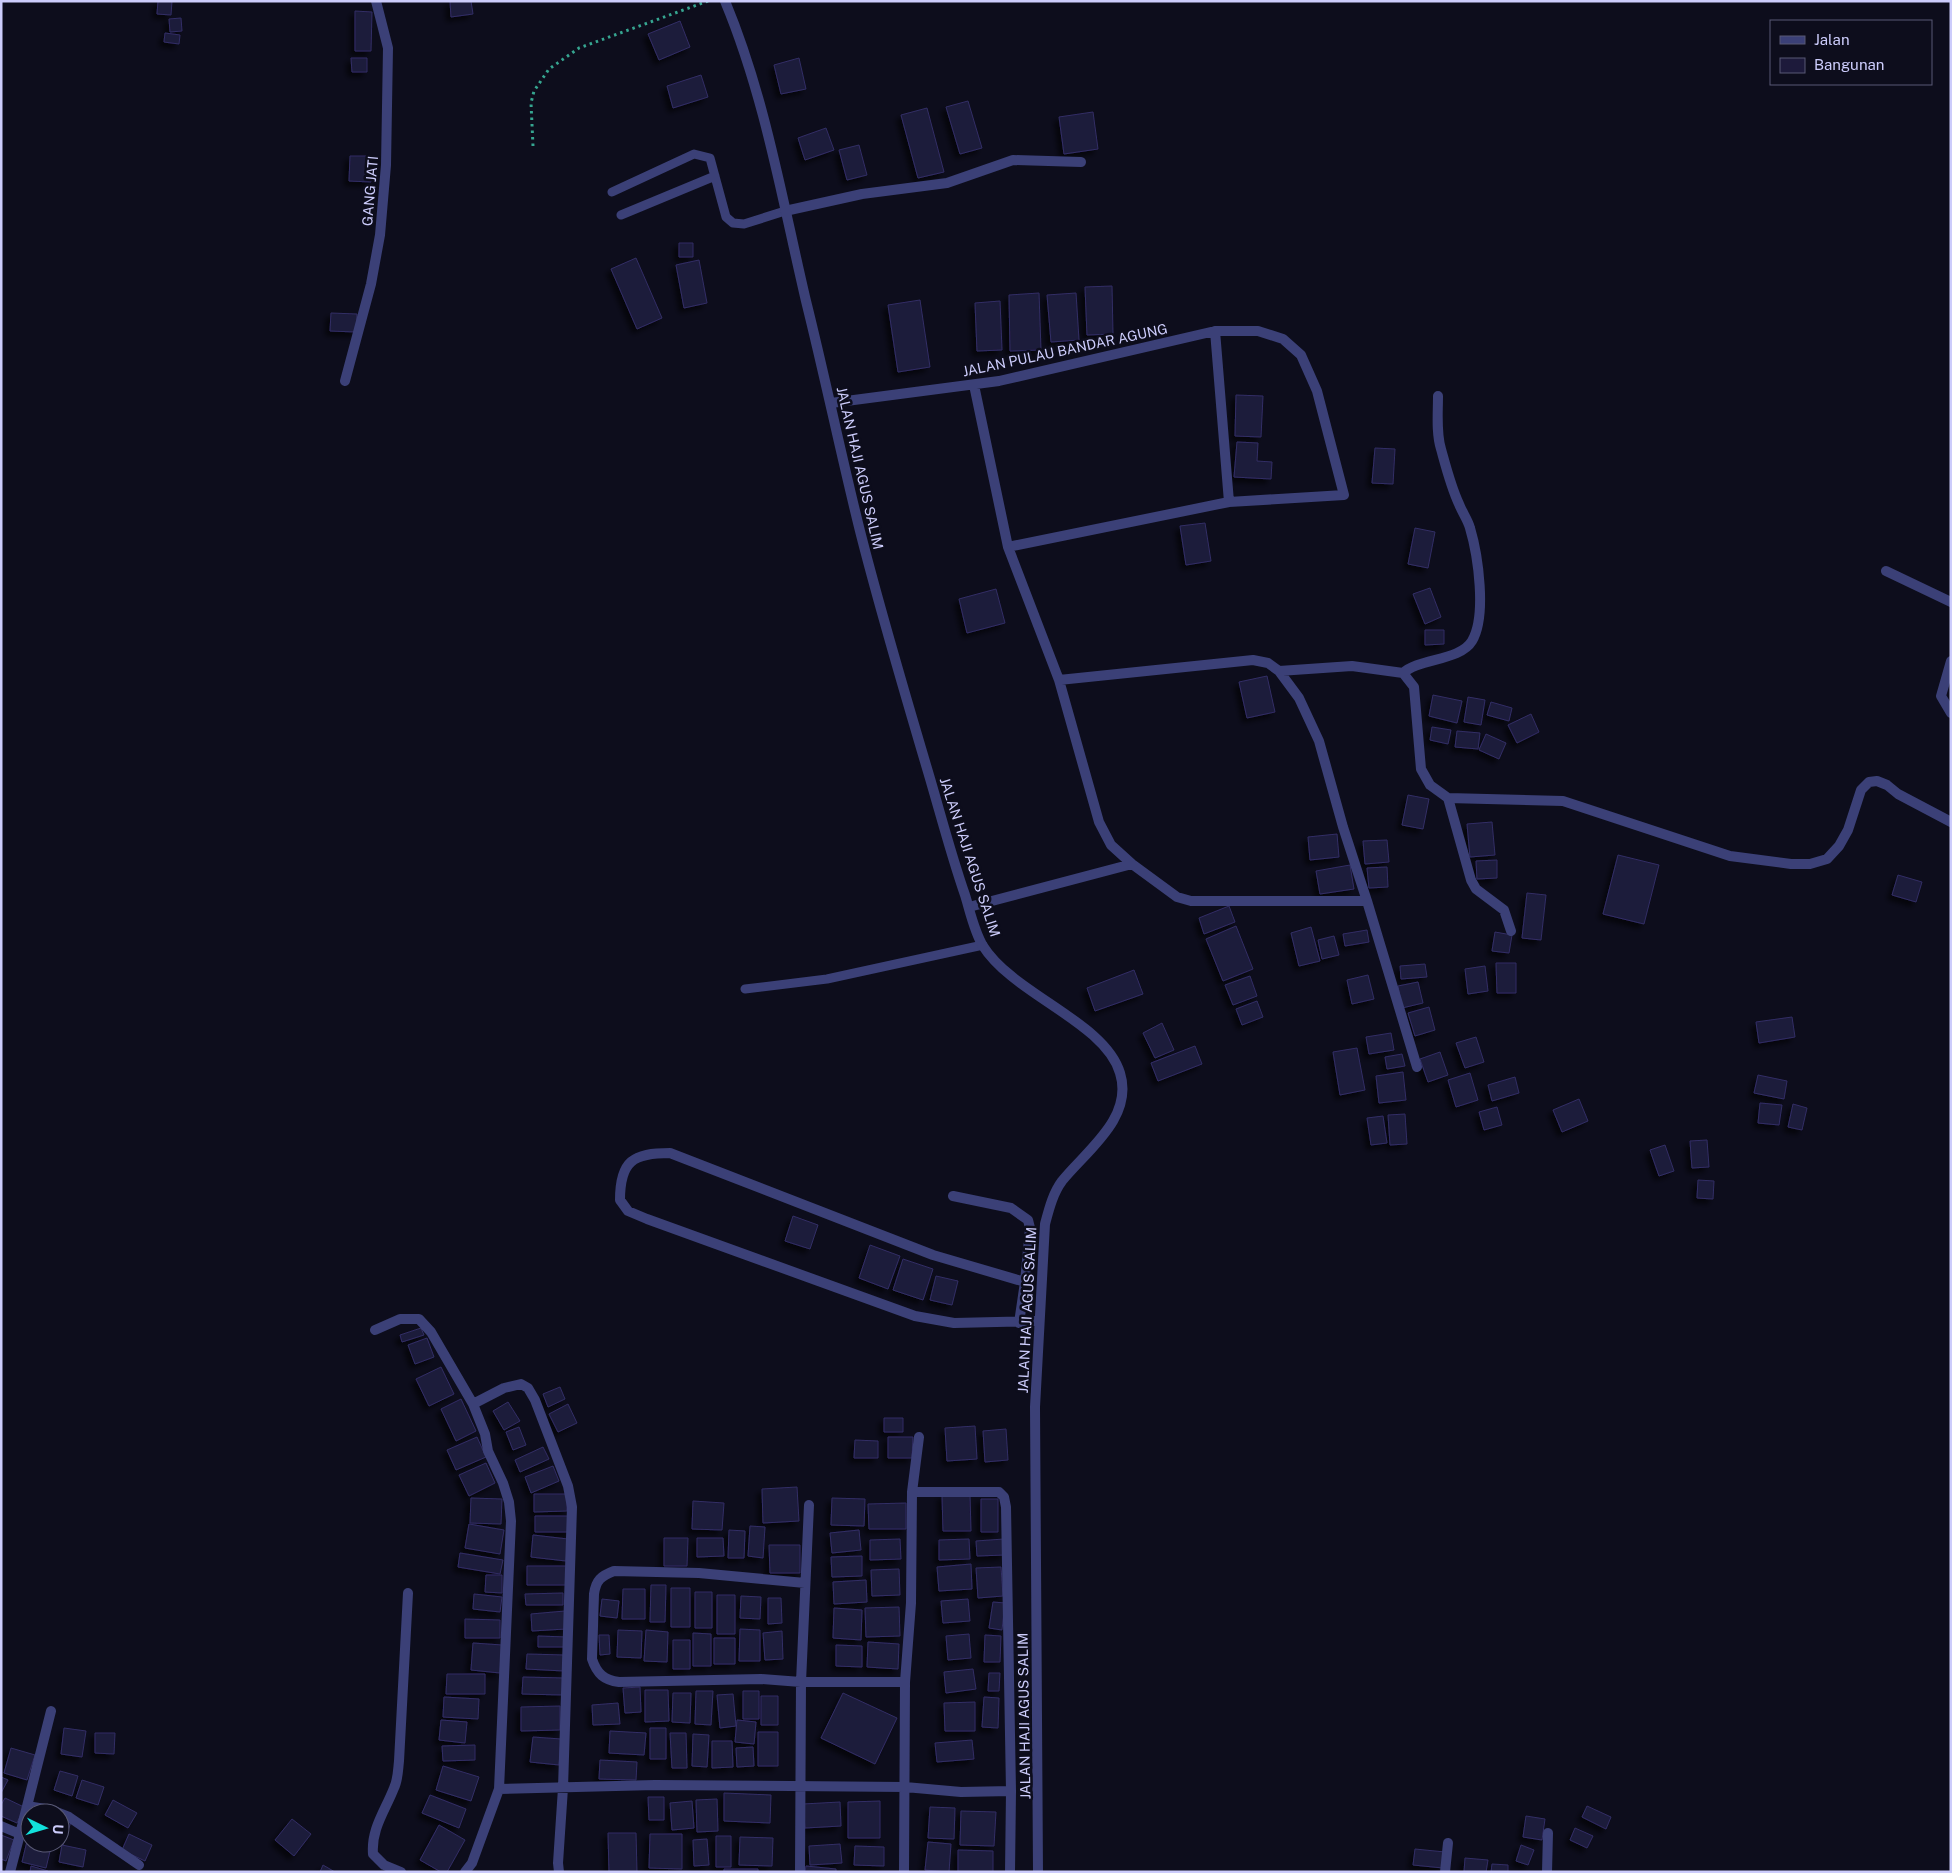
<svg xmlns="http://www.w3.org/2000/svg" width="1952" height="1873" font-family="'Public Sans',sans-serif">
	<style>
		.building { fill: #1d1a3b; stroke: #322e65; filter: url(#shadow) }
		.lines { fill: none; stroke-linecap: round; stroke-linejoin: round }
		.path { stroke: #36a590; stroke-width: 3; stroke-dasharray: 2.5 4; stroke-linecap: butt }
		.service { stroke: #3b4077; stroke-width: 9 }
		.minor { stroke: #3b4077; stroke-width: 10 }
		.tertiary { stroke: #3b4077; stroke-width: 10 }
		.labels { text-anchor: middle; stroke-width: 5; stroke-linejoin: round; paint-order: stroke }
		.street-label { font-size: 14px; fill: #ccccfb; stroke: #0d0d1c }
	</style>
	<defs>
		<filter id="shadow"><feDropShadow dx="-4.5" dy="4.5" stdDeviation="2.5" flood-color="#0009"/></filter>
	</defs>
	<rect width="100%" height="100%" fill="#0d0d1c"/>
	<path class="building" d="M158,1H172L171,15L157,14Z
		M450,1H471L473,14L451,17Z
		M355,11L372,12L371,51H355Z
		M181,18L182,31L170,32L169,19Z
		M680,21L690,47L659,60L648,34Z
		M165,33L180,35L179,44L164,42Z
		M351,58H367V72H352Z
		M799,58L806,89L781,94L774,65Z
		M701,75L708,97L673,108L667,86Z
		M968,101L982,148L960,154L946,107Z
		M927,108L944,172L918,178L901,115Z
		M1093,112L1098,149L1064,154L1059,117Z
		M826,128L834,150L805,160L798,138Z
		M859,145L867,175L847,180L839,150Z
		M350,156H372L371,182L349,181Z
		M679,243H693V257H679Z
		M636,258L662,318L637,329L611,269Z
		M699,260L707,303L684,308L676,265Z
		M1112,286L1113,334L1087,335L1085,287Z
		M1039,293L1041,350L1010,351L1009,295Z
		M1076,293L1079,340L1051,342L1047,295Z
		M920,300L930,367L898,372L888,305Z
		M1000,301L1002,350L977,351L975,303Z
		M331,313L357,314L356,332L330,331Z
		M1236,395L1263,396L1261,437L1235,436Z
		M1237,442L1258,443L1257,461L1272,462L1271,479L1234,477Z
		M1375,448L1395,449L1393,484L1372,483Z
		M1205,523L1211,561L1186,565L1180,526Z
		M1415,528L1435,532L1428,568L1408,564Z
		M1430,588L1441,617L1425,624L1413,594Z
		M996,589L1005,623L967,633L959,599Z
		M1425,630H1444V644L1425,645Z
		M1267,676L1275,712L1247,718L1239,682Z
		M1433,695L1462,701L1457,723L1429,716Z
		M1468,697L1485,700L1481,725L1464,722Z
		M1491,702L1512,708L1509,721L1487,715Z
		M1531,714L1539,732L1517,743L1508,725Z
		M1432,727L1451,730L1448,744L1430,740Z
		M1457,731L1480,733L1478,749L1455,747Z
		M1486,734L1506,743L1499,759L1479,750Z
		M1408,795L1429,799L1423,829L1402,825Z
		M1492,822L1495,855L1470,857L1467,824Z
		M1337,834L1339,857L1310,860L1308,837Z
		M1387,840L1389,862L1365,864L1363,841Z
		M1618,855L1659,865L1644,924L1603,914Z
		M1497,860V878L1477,879L1476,861Z
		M1350,865L1354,889L1320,894L1316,871Z
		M1387,867L1388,887L1369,888L1367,868Z
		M1898,875L1922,882L1916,902L1892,895Z
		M1527,893L1546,895L1541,940L1522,938Z
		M1229,906L1235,922L1204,934L1199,918Z
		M1236,926L1253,969L1223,981L1206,939Z
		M1311,927L1320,961L1299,966L1291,933Z
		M1367,930L1369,942L1345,946L1343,934Z
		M1495,932L1512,935L1509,953L1492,951Z
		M1334,936L1339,955L1322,959L1318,940Z
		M1496,963H1516V993H1497Z
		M1425,964L1427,977L1401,979L1400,966Z
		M1485,966L1488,991L1468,994L1465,969Z
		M1134,970L1143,994L1095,1011L1087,988Z
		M1368,975L1374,999L1352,1004L1347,980Z
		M1250,976L1257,996L1233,1005L1225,985Z
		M1418,982L1423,1003L1402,1008L1398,986Z
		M1257,1001L1263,1017L1242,1025L1236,1009Z
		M1429,1007L1435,1030L1415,1036L1408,1013Z
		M1792,1017L1795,1037L1759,1043L1756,1022Z
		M1162,1023L1174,1050L1155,1058L1143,1033Z
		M1391,1033L1394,1050L1369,1054L1366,1037Z
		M1476,1037L1484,1062L1465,1068L1456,1043Z
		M1195,1046L1202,1064L1158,1081L1151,1063Z
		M1357,1048L1365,1090L1340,1095L1333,1052Z
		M1440,1052L1448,1075L1428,1082L1420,1059Z
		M1402,1054L1405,1066L1387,1069L1385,1057Z
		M1403,1072L1406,1100L1379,1103L1376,1076Z
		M1470,1073L1478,1100L1456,1107L1448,1080Z
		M1758,1075L1787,1081L1784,1099L1754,1093Z
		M1515,1077L1519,1093L1492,1101L1488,1085Z
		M1579,1099L1588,1121L1562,1132L1553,1110Z
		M1760,1103L1782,1105L1779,1125L1758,1123Z
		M1793,1104L1807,1108L1802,1130L1788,1127Z
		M1497,1107L1502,1125L1484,1130L1479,1112Z
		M1405,1114L1407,1144L1390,1145L1388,1115Z
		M1383,1116L1387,1143L1371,1145L1367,1118Z
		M1707,1140L1709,1167L1692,1168L1690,1141Z
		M1665,1145L1674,1171L1659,1176L1650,1150Z
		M1698,1180L1714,1181L1713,1199L1697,1198Z
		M793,1216L818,1225L810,1249L785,1241Z
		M870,1245L900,1256L888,1289L859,1278Z
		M903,1259L933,1269L923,1300L893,1290Z
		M936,1276L958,1281L952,1305L930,1300Z
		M421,1328L424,1335L402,1342L400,1335Z
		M427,1338L434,1357L415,1364L408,1345Z
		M441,1367L454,1394L429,1406L416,1379Z
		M560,1387L565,1399L548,1407L543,1394Z
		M461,1399L476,1431L456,1441L441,1409Z
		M508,1402L520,1421L504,1430L493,1411Z
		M568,1404L577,1423L558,1432L549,1414Z
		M884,1418H903V1432H884Z
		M975,1426L977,1459L947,1461L945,1428Z
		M519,1427L526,1445L513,1450L506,1432Z
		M1006,1429L1008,1460L985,1462L983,1431Z
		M477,1437L486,1457L456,1470L447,1450Z
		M888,1437H913L912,1458H888Z
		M855,1440L878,1441V1458H854Z
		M543,1447L549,1459L520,1472L515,1460Z
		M486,1463L495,1483L469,1496L459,1475Z
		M553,1466L559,1481L531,1493L525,1477Z
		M797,1487L799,1521L763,1523L762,1489Z
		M534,1494H567V1511L534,1512Z
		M942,1495H970L971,1531H943Z
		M471,1498L502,1499L501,1524L470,1523Z
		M832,1498L865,1499L864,1526L831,1525Z
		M981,1499H998V1532H981Z
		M693,1501L724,1503L722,1530L692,1529Z
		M906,1503V1529H869L868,1504Z
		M535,1516H570V1532H535Z
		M469,1524L504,1530L500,1554L465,1548Z
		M750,1526L765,1527L763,1558L748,1556Z
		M729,1530L745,1531L744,1558H728Z
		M859,1530L861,1550L832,1553L830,1533Z
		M533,1535L568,1539L566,1561L531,1557Z
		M664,1538H688L687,1566H664Z
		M697,1538H723L724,1556L697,1557Z
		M900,1539L901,1559L870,1560V1540Z
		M969,1539L970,1559L939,1560V1540Z
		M1004,1539L1005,1555L977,1556L976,1541Z
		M769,1545H800V1573H770Z
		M460,1553L503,1560L500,1574L458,1567Z
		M862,1556V1576L832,1577L831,1557Z
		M971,1564L972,1589L939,1591L937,1567Z
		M527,1566H567V1585H527Z
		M1001,1567L1003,1596L978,1598L976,1568Z
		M899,1569L900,1595L872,1596L871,1570Z
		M486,1575H502V1593L485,1592Z
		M866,1580L867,1602L834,1604L833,1582Z
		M651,1585H666L665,1622H650Z
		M671,1588H690V1627H671Z
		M623,1589H645V1619H622Z
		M695,1592H712V1628H695Z
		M563,1593V1605H526L525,1594Z
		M474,1594L502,1597L500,1612L473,1609Z
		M717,1595H735V1634H717Z
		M741,1596L761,1597L760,1619L740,1618Z
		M768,1598H781L782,1623L768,1624Z
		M602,1599L619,1601L617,1618L600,1616Z
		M968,1599L970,1621L943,1623L941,1601Z
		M993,1602L1005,1603L1002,1630L989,1628Z
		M899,1607L900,1636L866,1637L865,1608Z
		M834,1608L862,1610L861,1640L833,1638Z
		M565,1611L566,1629L532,1631L531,1614Z
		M465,1619L500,1620V1638H465Z
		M740,1629L760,1630V1661H739Z
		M618,1630L642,1631L641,1658L617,1657Z
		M646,1630L668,1632L667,1662L644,1661Z
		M782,1631L783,1659L765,1660L763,1633Z
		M693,1633L711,1634V1666H693Z
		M969,1634L971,1658L948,1660L946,1636Z
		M599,1635H609L610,1654L600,1655Z
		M985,1635L1001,1636L1000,1662H984Z
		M538,1636L567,1637V1647H538Z
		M714,1638H735V1664H714Z
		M673,1640H690V1669H673Z
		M868,1642L899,1644L898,1669L867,1667Z
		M473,1643L502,1645L500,1673L471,1670Z
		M836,1645L862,1646V1667L836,1666Z
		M527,1654L564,1655V1671L526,1669Z
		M973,1669L976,1689L946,1693L944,1672Z
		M989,1673H1000L999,1691H988Z
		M447,1674H485V1694H446Z
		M523,1677L564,1678L563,1695L522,1694Z
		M640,1687L641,1712L625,1713L623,1688Z
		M645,1690H668L669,1721L645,1722Z
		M696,1691H713L711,1725L695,1724Z
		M743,1691H759V1719H743Z
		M673,1693H691L690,1723L672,1722Z
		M843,1693L897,1718L875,1764L821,1738Z
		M733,1694L736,1726L720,1728L717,1695Z
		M761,1696H778V1725H761Z
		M444,1697L479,1699L478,1719L443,1717Z
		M984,1697L999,1698L998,1728L982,1727Z
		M975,1702V1731H945L944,1703Z
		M618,1703L620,1724L593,1725L592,1705Z
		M560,1706V1730L521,1731V1707Z
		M441,1720L467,1722L465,1743L439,1740Z
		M737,1720L756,1722L754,1744L735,1742Z
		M64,1728L86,1731L82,1757L61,1754Z
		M650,1728H666V1759H650Z
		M610,1731L646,1733L644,1755L609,1753Z
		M758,1732H778V1766H758Z
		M95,1733H115L114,1754L95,1753Z
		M670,1733H686L687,1768H672Z
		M693,1734L709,1735L707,1767L692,1766Z
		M533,1737L561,1739L559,1765L530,1762Z
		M972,1740L974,1759L937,1762L935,1743Z
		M712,1741H732L733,1767L712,1768Z
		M475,1745V1760L443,1761L442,1746Z
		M753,1747L754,1766L737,1767L736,1748Z
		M11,1748L35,1755L27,1780L4,1773Z
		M600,1760L637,1762L636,1780L599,1779Z
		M443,1766L479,1777L471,1801L436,1790Z
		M60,1771L78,1776L72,1796L54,1790Z
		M1,1777L8,1780L1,1793Z
		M82,1780L104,1787L98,1805L76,1798Z
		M724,1793L771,1795L770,1823L724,1821Z
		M430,1795L466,1809L459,1828L422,1813Z
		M648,1797H664V1820H649Z
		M5,1798L24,1807L17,1823L1,1816V1805Z
		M717,1799L718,1831L697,1832L696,1800Z
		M113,1800L137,1813L128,1828L105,1815Z
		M692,1801L694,1828L672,1830L670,1803Z
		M880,1801V1838H848V1802Z
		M840,1802L841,1826L805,1828L803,1804Z
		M1587,1806L1611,1817L1606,1829L1582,1817Z
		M930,1807L955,1808L954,1839L928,1838Z
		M961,1811L996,1812L994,1846L960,1845Z
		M1526,1816L1545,1819L1542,1840L1523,1837Z
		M60,1818L71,1822L63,1845L57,1843H60Z
		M292,1819L311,1834L294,1856L275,1840Z
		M439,1825L465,1840L447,1872H441L420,1860Z
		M1575,1828L1593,1836L1587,1848L1570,1840Z
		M608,1833H636L637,1872H609Z
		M129,1834L152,1845L145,1861L122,1850Z
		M650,1834H682V1869L649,1868Z
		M1,1835L14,1840L6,1861L1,1859Z
		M716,1836H731V1867H716Z
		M28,1837L30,1838V1843H52L46,1868L22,1862Z
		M740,1837L773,1838L772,1866L739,1865Z
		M707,1839L709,1865L694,1866L693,1840Z
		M928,1842L951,1844L949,1872L925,1870Z
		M840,1844L842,1863L810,1865L809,1846Z
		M62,1845L86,1850L83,1867L59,1862Z
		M1521,1845L1534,1850L1528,1865L1516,1861Z
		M855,1846L884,1847V1866L854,1865Z
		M1415,1849L1445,1852L1443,1868L1413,1865Z
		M958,1850L993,1851V1872H958Z
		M1465,1858L1488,1860L1486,1872H1464Z
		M1492,1864L1508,1865V1872H1491Z
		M323,1865L335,1872H320Z
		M31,1866L48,1871L47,1872H30Z
		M806,1866L836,1869V1872H805Z
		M724,1869H758V1872H724Z"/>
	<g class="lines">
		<path class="path" d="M533,146L531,103L534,91L549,69L579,48L708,1"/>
		<path class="service" d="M612,192L694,154L710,158L726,217L733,223L744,224L785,211
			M621,215L715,176
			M745,989L827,979L983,945"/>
		<path class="minor" d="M785,211L862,194L947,183L1013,160L1081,162
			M1215,331L1229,502
			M345,381L371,284L380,235L386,165L388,48L376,1
			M974,385L1008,547L1059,680L1099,822L1111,845L1132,864L1177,897L1191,901H1367L1417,1067
			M831,403L999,381L1215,331H1258L1283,339L1301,355L1317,391L1344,495L1229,502L1008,547
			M1886,571L1951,602
			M1951,661L1941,696L1951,713
			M1279,671L1352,666L1403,673L1414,687L1421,769L1430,785L1448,798L1563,801L1730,856L1791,864H1810L1827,859L1839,846L1848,830L1861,790L1869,782L1877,781L1887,785L1898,794L1951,822
			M1403,673C1419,658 1460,661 1472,641C1487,616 1478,555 1470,528C1468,520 1462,512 1459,504C1451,487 1446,467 1441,449C1436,433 1438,413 1438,396
			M1059,680L1253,660L1268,663L1279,671L1299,698L1319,741L1343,827L1367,901
			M1448,798L1471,880L1476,889L1504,910L1511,931
			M969,907L1132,864
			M953,1196L1011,1208L1028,1220L1030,1228L1025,1282
			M1019,1323L1025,1282L933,1255L670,1153C633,1153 620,1161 620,1200L628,1211L647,1219L915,1316L954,1323L1039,1321
			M375,1330L400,1319H419L431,1332L473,1404
			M912,1492L919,1437
			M805,1583L699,1573L614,1571C601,1576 596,1580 594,1594L592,1659C597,1674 604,1680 619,1682L761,1679L801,1682H905
			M499,1789L655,1785L905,1787L961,1792L1011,1791L1006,1507L1004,1497L999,1492H912L911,1603L905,1682L904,1872
			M27,1806L51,1810L69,1817L139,1865
			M1,1826L20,1834L10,1872
			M20,1834L51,1711
			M401,1872L384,1865L373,1854C371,1829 385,1811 394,1788C398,1780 398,1770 399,1761L408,1593
			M465,1872L472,1863L499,1789L511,1521L509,1502L503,1483L488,1451L485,1434L473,1404L504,1388L521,1384L528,1388L535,1400L568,1486L572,1507L563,1788L558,1863L559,1872
			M800,1872L801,1682L809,1505
			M1010,1872L1011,1791
			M1445,1872L1448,1843
			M1547,1872L1548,1833"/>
		<path class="tertiary" d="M725,1C765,97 782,199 806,301C825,377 841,455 860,531C880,610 903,687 926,765C939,808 950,852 965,895C970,911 974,931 983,946C1013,994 1105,1022 1120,1073C1134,1118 1086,1151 1062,1181C1053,1193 1049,1209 1045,1224L1035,1407L1038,1872"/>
	</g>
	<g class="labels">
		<g class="street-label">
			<text transform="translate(370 191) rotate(-85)" y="5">GANG JATI</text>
			<text transform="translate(1065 350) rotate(-12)" y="5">JALAN PULAU BANDAR AGUNG</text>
			<text transform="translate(860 468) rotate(77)" y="5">JALAN HAJI AGUS SALIM</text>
			<text transform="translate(970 857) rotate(72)" y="5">JALAN HAJI AGUS SALIM</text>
			<text transform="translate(1027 1310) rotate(-87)" y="5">JALAN HAJI AGUS SALIM</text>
			<text transform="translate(1024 1716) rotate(-91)" y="5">JALAN HAJI AGUS SALIM</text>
		</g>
	</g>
	<rect width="1952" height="1873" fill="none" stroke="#ccccfb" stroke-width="5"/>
	<rect x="1770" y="20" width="162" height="65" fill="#0d0d1c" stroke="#595975"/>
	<rect x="1780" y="36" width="25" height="8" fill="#3b4077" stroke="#595975"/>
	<text x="1814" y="45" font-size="15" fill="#ccccfb">Jalan</text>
	<rect x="1780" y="58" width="25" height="15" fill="#1d1a3b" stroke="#595975"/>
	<text x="1814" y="70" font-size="15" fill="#ccccfb">Bangunan</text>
	<g transform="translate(45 1828) rotate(95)"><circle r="24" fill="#0d0d1c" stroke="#595975"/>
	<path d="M0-4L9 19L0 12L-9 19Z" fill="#12e1dc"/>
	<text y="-8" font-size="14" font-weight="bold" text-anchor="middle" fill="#ccccfb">U</text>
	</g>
</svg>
